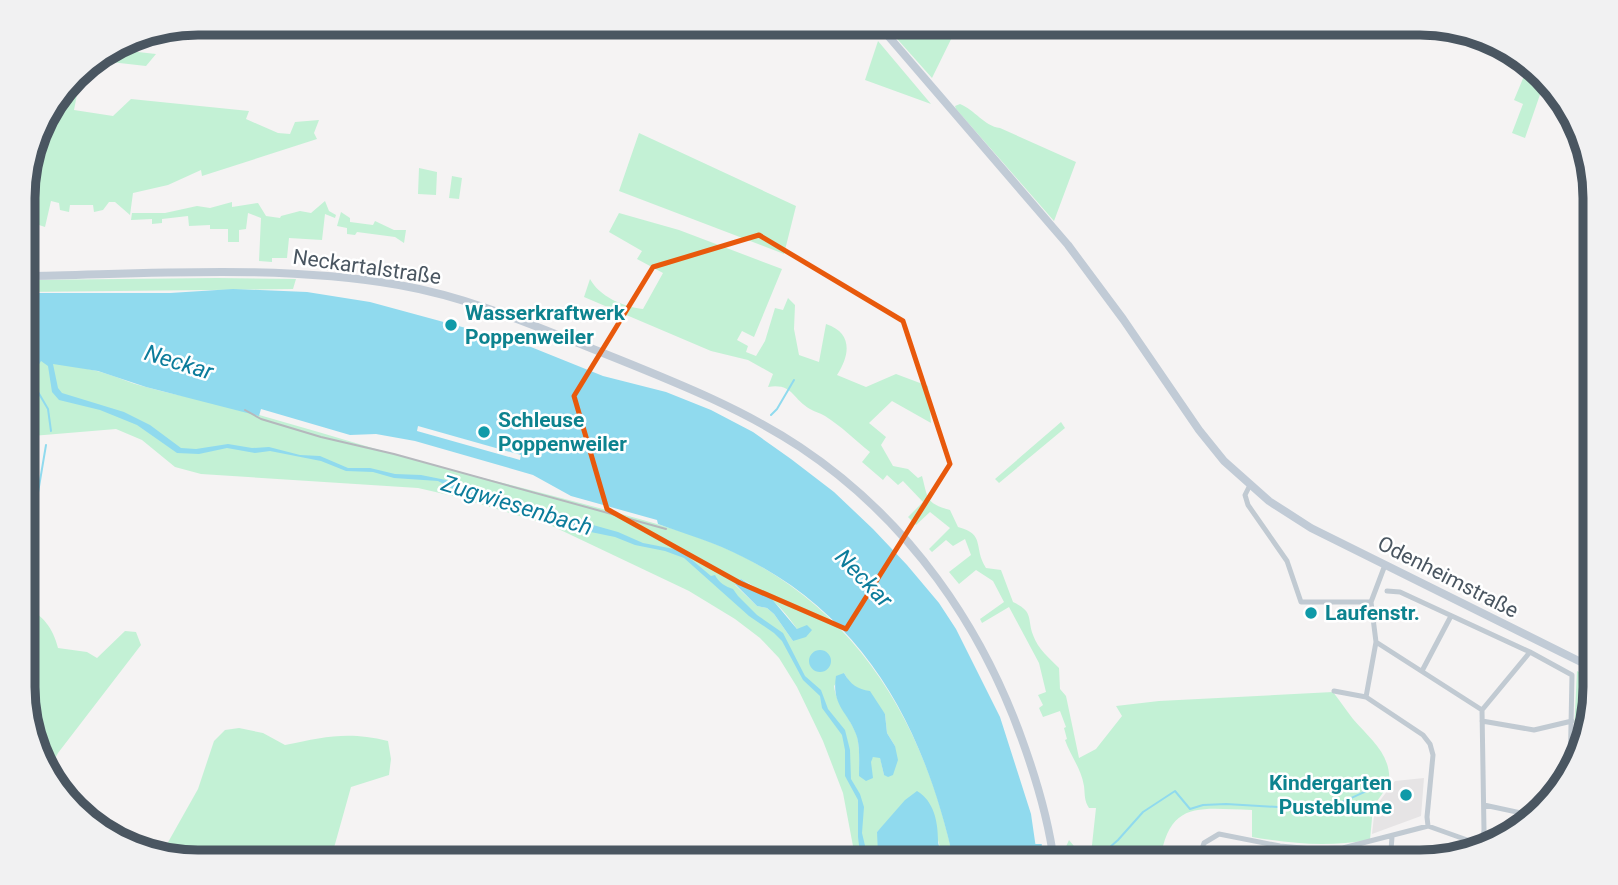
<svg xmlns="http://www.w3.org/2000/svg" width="1618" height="885" font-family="Roboto,sans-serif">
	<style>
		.education { fill: #e6e4e5 }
		.green { fill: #c3f1d5; fill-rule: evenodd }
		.water { fill: #90daee; fill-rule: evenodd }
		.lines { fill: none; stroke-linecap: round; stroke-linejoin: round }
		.stream { stroke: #90daee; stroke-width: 2 }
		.street { stroke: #c1cad2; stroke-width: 5 }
		.secondary { stroke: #c1cbd6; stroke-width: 8 }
		.rail { stroke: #b5b8bd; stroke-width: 2 }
		.marked { fill: none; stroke: #e8590c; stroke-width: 5; stroke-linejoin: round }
		.culture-dot { fill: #0f9aa8; stroke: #fff; stroke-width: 2.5 }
		.labels { text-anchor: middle; stroke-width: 5; stroke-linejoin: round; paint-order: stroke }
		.street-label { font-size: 21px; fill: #4a5661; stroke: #fff }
		.culture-label { font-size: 21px; font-weight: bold; fill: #0d838f; stroke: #fff; text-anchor: start }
		.water-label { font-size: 23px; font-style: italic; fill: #0c7c9b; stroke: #fff }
		.rim { fill: none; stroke: #4a5661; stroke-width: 9 }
	</style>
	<rect width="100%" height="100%" fill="#f5f3f3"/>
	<path class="education" d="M1424,778L1421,816L1372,834L1375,807L1395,781Z"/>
	<path class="green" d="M883,23H959L932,78Z
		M878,41L931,104L865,80Z
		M111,49L156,54L146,66L93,60Z
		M1524,76L1544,83L1525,138L1512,133L1523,104L1514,100Z
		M73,78L80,79L74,110L113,116L131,99L249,111L246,119L278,133L290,134L295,122L319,120L314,133L317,139L202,176L201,170L168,185L133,193L130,215L115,202H109L103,210L94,212L93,205H70L69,212L60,210L59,203L51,201L45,227L39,225L37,229L30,265H24V176L41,120Z
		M960,104C975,110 984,126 1000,128L1076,162L1054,221L956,109L955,106Z
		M639,133L796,206L784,254L619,191Z
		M419,168L437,172L436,195L418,194Z
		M452,176L462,178L459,199L449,198Z
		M325,201L329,211L336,215L335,218L325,214L322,240L289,238L287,258H272V262L259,261L261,218L248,213L246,229L239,230V242H228V229H210V225L189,226L188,216L162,219V223L152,224V219L131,220L132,213H165L197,206L210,208L232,202V207L258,203L266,216L280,218L281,216L300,211L311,213Z
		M341,212L350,218V222L373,225L375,221L394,230H406L404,243L395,237L357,232L355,235L347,234V228L337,226Z
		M619,213L679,230L782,269L754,337L742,331L737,340L748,346L746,352L756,356L765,341L775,308L783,310L788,298L795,305L794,329L799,355L819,362L826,324C853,333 850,355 837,375L866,387L896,374L928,386L931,423L892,401L869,423L886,437L881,445L893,466L908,469L918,478L922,476C928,498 925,503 950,510L958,527C986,534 973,548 986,568L1001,570L1013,602C1034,612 1027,618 1033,635C1038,649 1049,658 1059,668L1060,689L1066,696L1079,758L1096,749L1122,716L1116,706L1159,701L1333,692C1340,701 1346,710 1353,719C1370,739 1392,754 1389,784L1373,807L1370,840C1327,847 1294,844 1252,837V810C1200,809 1169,799 1160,862H1066L1064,851L1069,840L1078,851L1091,854L1096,808H1089C1084,801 1085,794 1084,786C1081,768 1071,757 1065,740L1067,739L1064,728L1066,727L1060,711L1043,717L1039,708L1043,705L1038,695L1046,692L1039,663L1009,607L982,623L980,619L1004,602L993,581L976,570L959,584L949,572L971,555L965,539L953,546L946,540L932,552L929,549L950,528L930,512L916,525L908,517L923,502L903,481L898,485L887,475L883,480L862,462L870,452C855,440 841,426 825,416C820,413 815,412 810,409C792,399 793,383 768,387L773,374L748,360L711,351L584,297L590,279C599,296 623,307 643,309L663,273L637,259L642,251L609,232Z
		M217,278L296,279L293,289L24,292V280Z
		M31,360C53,362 76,366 97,371C114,375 129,383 146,387C166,393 186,396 206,401C267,416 326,435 386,452C457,472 528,489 599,508C648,521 698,534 744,557C865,620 927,732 954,862H944L938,840L892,818L877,832L885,862H856L843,793L823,741L797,687L779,658L760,638L735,619L689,591L550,525L453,496L418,488L201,474L175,467L142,440L116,429L32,436L26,362ZM741,579C765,591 782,607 797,629L793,641L774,614L767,608L757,606L735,585ZM844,673L850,683L885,714L887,733L895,746L884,775L880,757H873L859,776C859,764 860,748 857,736C851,718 836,705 834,686Z
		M1061,422L1065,428L999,483L995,479Z
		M24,606C43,615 53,628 58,648L87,652L97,658L125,631L136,632L141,645L58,753L48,771L24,709Z
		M1577,671L1595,680V698L1572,773Z
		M239,728L263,733L285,745C325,737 347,731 388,741L391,759L389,775L351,787L330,862H198L162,853L198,789L214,741L225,730Z"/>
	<path class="water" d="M233,289L307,292L370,302L521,343L603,376L666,392L711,410L753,432L791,459L834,492L873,529L907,565L939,603L956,629L1000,717L1031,814L1038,862H954C925,731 868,619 743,557C716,543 686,534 658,524L657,520L571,496L533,475L415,441L376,434L350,435L261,409L259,416L146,387L98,371L53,364L58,388L62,393L124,412L150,425L181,448L196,449L228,444L252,448L269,447L300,455L320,456L348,468H370L395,474L421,475L446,480L464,489L495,494L536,507L577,524L593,525L618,532L643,543L674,549L685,554L711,576L715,575C718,582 726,587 733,589L738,596L757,615L783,633L805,676L821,690L828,709L845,730L850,750L851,779L860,794L864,807L862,833L867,854L866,862H861L858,837V800L845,776V750L842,735L822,708L820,696L803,680L782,641L774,633L749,616L684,558L665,551L635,545L615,537L576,529L538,512L459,492L438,481L394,478L373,472L346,471L321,461L270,451L255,453L227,448L199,454L177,453L137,425L100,410L59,400L52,392L48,366L41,361L38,366L30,359H24V293H170ZM418,426L521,455L520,460L417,431Z
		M741,579L771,598L797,629L807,625L812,630L806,637L793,641L774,614L767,608L757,606L735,584Z
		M809 661a11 11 0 1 1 22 0a11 11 0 1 1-22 0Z
		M844,673C851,685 857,689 870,691L885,714L887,733L895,746L898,760L893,775L888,777L884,775L880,758L873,757L871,762L873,778L866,781L859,776C859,764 860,748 857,737C849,712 831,707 836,676Z
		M917,791C934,801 938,822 938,840C938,847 943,856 944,862H885L886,858L878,854L877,832L905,800Z"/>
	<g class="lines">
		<path class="stream" d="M24,176L28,173
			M38,365V392L48,409L51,431
			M771,415L777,409L794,380
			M24,561L27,558L46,445
			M1035,845H1041
			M1068,847L1078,857L1086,858L1093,862L1118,840L1143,812L1175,791L1190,809L1203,805L1226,804L1294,808L1298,811L1302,809C1323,817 1363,790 1386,783"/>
		<path class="street" d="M1250,485L1245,495L1248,505L1287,561L1301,602H1371
			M1387,591L1400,592L1530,652L1572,675L1570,776
			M1376,642L1482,710
			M1422,671L1451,616
			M1334,691L1366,697L1423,735L1430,744L1433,755L1427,817L1428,826
			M1366,697L1376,642L1371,602L1385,565
			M1482,710L1530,652
			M1482,721L1534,730L1572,721
			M1484,805L1531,815
			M1482,845L1484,830L1482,710
			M1197,862L1204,843L1219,834L1280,846L1312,849L1343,848L1428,826L1484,846
			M1340,862L1343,848
			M1390,862L1392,837"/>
		<path class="secondary" d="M877,23L1068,245L1123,319L1199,430L1224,461L1269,501L1311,528L1595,669
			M24,276C147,274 278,264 399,285C468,297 533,325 598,351C667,379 738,406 800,447C908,519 983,626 1025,748C1038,785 1049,823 1054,862"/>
		<path class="rail" d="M245,410L261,419L321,437L394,454L666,529"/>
	</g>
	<path class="marked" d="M759,235L903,321L950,464L846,629L740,583L607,509L574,396L653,267Z"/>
	<g class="culture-dot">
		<circle cx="451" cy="325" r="7"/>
		<circle cx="484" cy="432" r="7"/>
		<circle cx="1311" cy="613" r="7"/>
		<circle cx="1406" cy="795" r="7"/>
	</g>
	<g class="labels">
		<g class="street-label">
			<text transform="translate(367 267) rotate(8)" y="7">Neckartalstraße</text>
			<text transform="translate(1448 577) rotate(27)" y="7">Odenheimstraße</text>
		</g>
		<g class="culture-label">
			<text x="465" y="320">Wasserkraftwerk<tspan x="465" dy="24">Poppenweiler</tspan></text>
			<text x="498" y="427">Schleuse<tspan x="498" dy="24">Poppenweiler</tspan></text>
			<text x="1325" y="620">Laufenstr.</text>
			<text x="1392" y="790" text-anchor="end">Kindergarten<tspan x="1392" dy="24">Pusteblume</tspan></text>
		</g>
		<g class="water-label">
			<text transform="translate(179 362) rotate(17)" y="8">Neckar</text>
			<text transform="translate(517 505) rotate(17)" y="8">Zugwiesenbach</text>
			<text transform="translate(864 578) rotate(46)" y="8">Neckar</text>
		</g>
	</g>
	<path d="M0 0H1618V885H0ZM198 35H1420A163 163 0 0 1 1583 198V687A163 163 0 0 1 1420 850H198A163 163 0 0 1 35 687V198A163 163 0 0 1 198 35Z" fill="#f1f1f2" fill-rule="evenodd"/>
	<path class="rim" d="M198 35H1420A163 163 0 0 1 1583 198V687A163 163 0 0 1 1420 850H198A163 163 0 0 1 35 687V198A163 163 0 0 1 198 35Z"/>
</svg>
